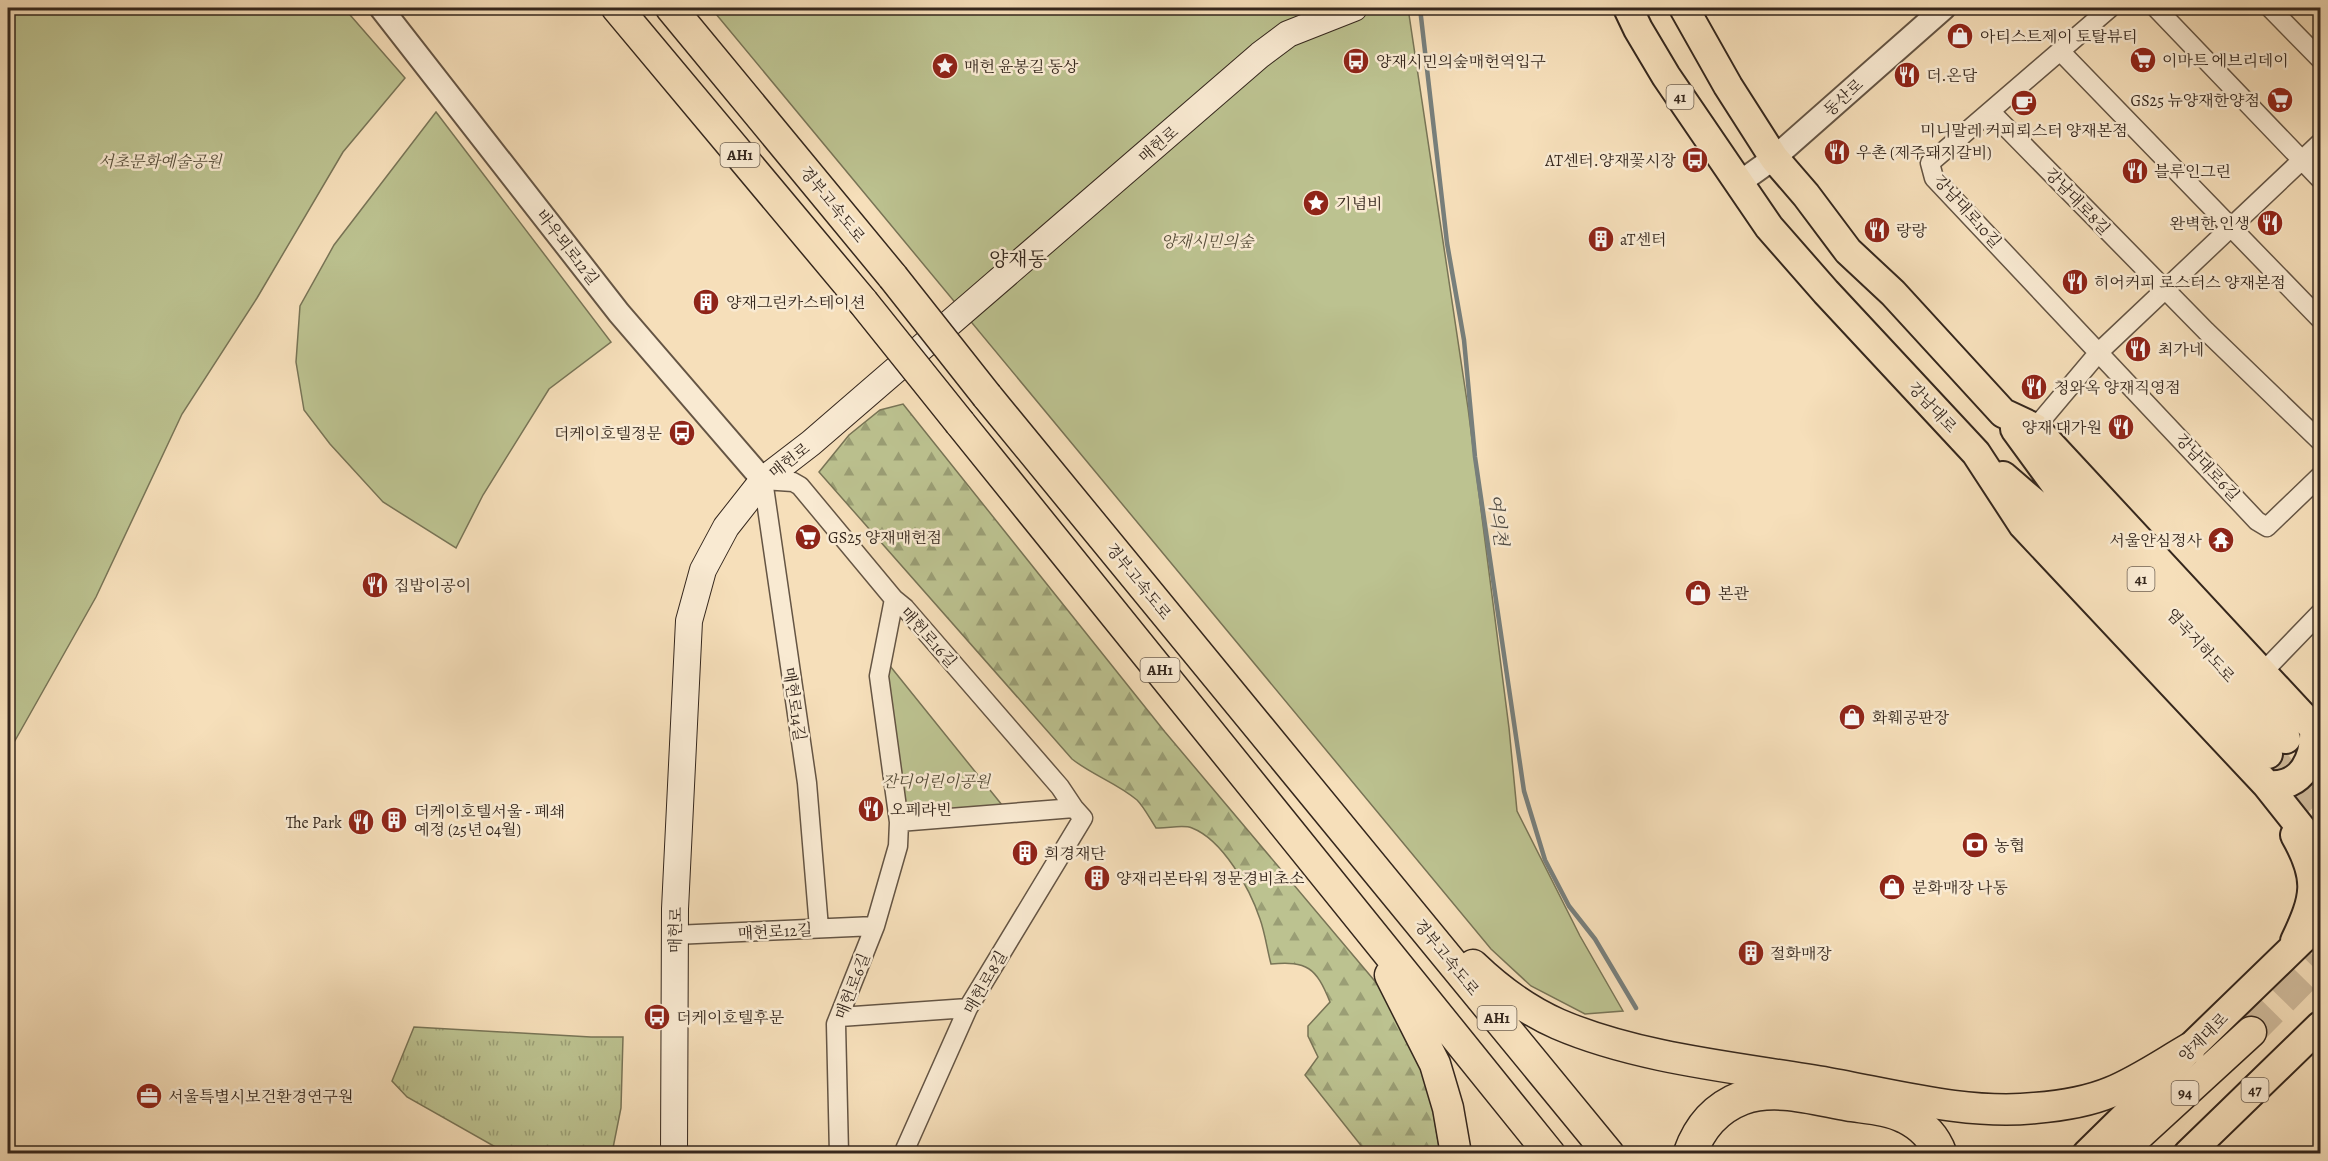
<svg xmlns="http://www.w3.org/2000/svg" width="2328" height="1161" font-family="Alegreya,'Noto Serif KR',serif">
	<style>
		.grass { fill: url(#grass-tufts); stroke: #787456; stroke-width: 1.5 }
		.forest { fill: url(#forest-firs); stroke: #787456; stroke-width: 1.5 }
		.green { fill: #bcc290; stroke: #787456; stroke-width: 1.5 }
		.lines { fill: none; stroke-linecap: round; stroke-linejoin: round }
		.stream { stroke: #777f7c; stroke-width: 4.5 }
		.primary-tunnel { stroke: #cfba9b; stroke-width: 28; stroke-dasharray: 28 14; stroke-linecap: butt }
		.trunk-tunnel { stroke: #cfba9b; stroke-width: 30; stroke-dasharray: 30 15; stroke-linecap: butt }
		.minor-casing { stroke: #655544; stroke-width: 21 }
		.tertiary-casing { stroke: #655544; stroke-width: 26 }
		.secondary-casing { stroke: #35271d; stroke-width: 28 }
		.primary-casing { stroke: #35271d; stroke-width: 32 }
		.trunk-casing { stroke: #35271d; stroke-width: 33 }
		.motorway-casing { stroke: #35271d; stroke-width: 36 }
		.minor { stroke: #f9ead2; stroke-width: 18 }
		.tertiary { stroke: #f9ead2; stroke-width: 22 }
		.secondary { stroke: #f9ead2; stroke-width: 26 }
		.primary { stroke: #f6dfba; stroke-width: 28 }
		.trunk { stroke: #f6dfba; stroke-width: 30 }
		.motorway { stroke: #f6dfba; stroke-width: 33 }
		.trunk-bridge-casing { stroke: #35271d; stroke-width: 33; stroke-linecap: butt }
		.trunk-bridge { stroke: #f6dfba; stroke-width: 30 }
		.labels { text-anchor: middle; stroke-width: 5; stroke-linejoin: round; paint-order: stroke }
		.shield { fill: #f9ead2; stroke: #706253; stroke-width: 1.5 }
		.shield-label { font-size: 15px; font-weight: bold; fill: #35271d }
		.poi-label { font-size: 16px; fill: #35271d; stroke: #f9ead2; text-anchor: start }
		.street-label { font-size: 16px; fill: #35271d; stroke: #f9ead2 }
		.park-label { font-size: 16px; font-style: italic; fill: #574e3a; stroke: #f9ead2 }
		.water-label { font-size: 18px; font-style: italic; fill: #504c45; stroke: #f9ead2 }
		.quarter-label { font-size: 20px; fill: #35271d; stroke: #f9ead2 }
	</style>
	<defs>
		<pattern id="grass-tufts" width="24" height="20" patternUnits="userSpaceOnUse" patternTransform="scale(1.5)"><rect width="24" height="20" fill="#bcc290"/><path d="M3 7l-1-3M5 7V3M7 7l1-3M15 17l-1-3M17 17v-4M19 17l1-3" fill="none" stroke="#9a9e75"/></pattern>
		<pattern id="forest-firs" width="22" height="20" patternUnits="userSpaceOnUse" patternTransform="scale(1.5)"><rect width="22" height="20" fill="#bcc290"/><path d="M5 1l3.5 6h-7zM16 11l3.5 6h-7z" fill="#9a9e75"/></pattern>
	</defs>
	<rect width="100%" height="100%" fill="#f6dfba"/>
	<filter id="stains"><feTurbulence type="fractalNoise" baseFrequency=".00333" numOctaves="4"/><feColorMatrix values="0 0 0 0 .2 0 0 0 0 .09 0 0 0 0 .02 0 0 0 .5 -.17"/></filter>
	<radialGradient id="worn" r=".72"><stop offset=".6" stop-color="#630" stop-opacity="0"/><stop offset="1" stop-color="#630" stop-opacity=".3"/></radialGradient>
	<path class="grass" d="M414,1027L591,1037H623L621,1108L612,1153H506L407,1097L392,1081Z"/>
	<path class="forest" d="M903,404L1165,732L1384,992L1424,1057L1440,1153H1367L1305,1075L1318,1057L1308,1036V1026L1330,1002C1316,967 1307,961 1271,964C1267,949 1265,933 1260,919C1250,889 1223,840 1192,828C1182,824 1167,829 1156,828C1150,819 1144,807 1137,800C1117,783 1092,775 1072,759L819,472L849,435L880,410Z"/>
	<path class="green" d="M8,8H344L405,78L343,152L257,298L182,414L96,597L8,753Z
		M711,8H1408L1468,408L1509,728L1517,811L1580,936L1623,1011L1585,1014L1531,986L1491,949Z
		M436,112L611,342L549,389L483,495L456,548L383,502L330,444L304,410L296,362L300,306L334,245Z
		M886,661L1006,810L906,819Z"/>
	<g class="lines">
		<path class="stream" d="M1420,8L1447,243L1464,340L1475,457L1524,791L1545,860L1569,906L1595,939L1636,1008"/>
		<path class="primary-tunnel" d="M2268,754L2320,810"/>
		<path class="trunk-tunnel" d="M2251,1032L2320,962"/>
		<defs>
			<path id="minor" d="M2110,8L1930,163L1934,178L2257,521L2267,527L2320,476
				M2156,8L2320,179
				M2270,8L2320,59
				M2061,52L2320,319
				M1991,112L2206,331L2320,441
				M2035,428L2099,352L2320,143
				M2262,673L2320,613
				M899,822L1074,808
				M819,928L807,783L763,480L793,482L800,486L894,599L905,608L1060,787L1074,808L1083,818L968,1008L903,1154
				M674,935L875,926
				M840,1017L968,1008
				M839,1154L836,1024L875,926L898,846L899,822L879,676L894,599"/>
			<path id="tertiary" d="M381,8L619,313L763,480
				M1739,183L1774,158L1944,8"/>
			<path id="secondary" d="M674,1154L675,909L689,621L703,570L726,527L763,480L811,443L1260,55L1288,34L1354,8"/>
			<path id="primary" d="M1628,8L1638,29L1666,76L1769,227L1826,292L1976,453L2023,525L2267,785L2320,852
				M1684,8L1728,86L1774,158L1806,195L1848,251L1893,293L2003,413L2035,428L2320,735
				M2015,429L2058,488L2286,739
				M2003,476L2038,506L2268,754
				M2267,785C2303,789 2316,757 2314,727
				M2295,941C2316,897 2320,879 2295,835
				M2087,1154L2143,1099L2190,1048L2320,922
				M2188,1154L2320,1026"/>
			<path id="trunk" d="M617,8L863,302
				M671,8L893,277
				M987,396L1609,1154
				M960,423L1550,1154
				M1473,965C1498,989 1526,1010 1558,1024C1639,1059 1741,1068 1828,1083C1895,1095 1968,1115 2035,1108C2060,1106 2087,1102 2111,1092C2138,1081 2164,1063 2190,1048
				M1390,975L1435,1064L1448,1108L1456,1154
				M2118,1154L2251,1032"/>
			<path id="motorway" d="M1690,1154C1699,1128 1716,1108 1742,1098C1775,1086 1814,1098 1848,1104C1867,1107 1889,1108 1906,1117C1922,1125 1934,1137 1940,1154"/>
		</defs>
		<use href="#minor" class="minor-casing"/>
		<use href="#tertiary" class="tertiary-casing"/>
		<use href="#secondary" class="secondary-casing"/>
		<use href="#primary" class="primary-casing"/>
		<use href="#trunk" class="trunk-casing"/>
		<use href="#motorway" class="motorway-casing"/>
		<use href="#minor" class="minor"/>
		<use href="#tertiary" class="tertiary"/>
		<use href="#secondary" class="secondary"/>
		<use href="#primary" class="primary"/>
		<use href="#trunk" class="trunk"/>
		<use href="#motorway" class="motorway"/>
		<defs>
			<path id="trunk-bridge" d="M893,277L987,396
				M863,302L960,423"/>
		</defs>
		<use href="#trunk-bridge" class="trunk-bridge-casing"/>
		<use href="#trunk-bridge" class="trunk-bridge"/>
	</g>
	<defs>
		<symbol id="shop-disc" viewBox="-11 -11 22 22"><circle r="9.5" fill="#8f2418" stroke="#f9ead2"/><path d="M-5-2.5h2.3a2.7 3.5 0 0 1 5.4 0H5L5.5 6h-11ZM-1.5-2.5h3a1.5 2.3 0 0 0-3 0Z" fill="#fff"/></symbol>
		<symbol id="supermarket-disc" viewBox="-11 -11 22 22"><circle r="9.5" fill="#8f2418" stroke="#f9ead2"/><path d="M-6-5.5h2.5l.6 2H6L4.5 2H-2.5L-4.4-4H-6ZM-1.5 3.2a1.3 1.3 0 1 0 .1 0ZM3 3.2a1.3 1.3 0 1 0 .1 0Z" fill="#fff"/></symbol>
		<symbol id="bus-disc" viewBox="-11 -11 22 22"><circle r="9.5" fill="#8f2418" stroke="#f9ead2"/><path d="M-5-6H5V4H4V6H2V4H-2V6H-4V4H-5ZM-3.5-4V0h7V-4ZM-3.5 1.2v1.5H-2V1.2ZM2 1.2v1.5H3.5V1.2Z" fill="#fff"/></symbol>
		<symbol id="sight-disc" viewBox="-11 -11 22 22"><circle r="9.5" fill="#8f2418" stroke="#f9ead2"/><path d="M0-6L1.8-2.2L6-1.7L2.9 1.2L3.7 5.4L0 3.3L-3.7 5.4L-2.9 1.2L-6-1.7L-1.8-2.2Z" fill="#fff"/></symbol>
		<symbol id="restaurant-disc" viewBox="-11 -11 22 22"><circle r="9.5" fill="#8f2418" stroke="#f9ead2"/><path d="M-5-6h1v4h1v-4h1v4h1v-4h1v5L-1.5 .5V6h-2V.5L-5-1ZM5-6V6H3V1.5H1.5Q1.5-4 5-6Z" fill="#fff"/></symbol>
		<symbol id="cafe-disc" viewBox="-11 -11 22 22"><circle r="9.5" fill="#8f2418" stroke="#f9ead2"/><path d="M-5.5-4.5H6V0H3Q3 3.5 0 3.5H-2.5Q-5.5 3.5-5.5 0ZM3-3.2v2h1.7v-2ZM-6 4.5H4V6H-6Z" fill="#fff"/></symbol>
		<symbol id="building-disc" viewBox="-11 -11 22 22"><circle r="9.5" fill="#8f2418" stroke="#f9ead2"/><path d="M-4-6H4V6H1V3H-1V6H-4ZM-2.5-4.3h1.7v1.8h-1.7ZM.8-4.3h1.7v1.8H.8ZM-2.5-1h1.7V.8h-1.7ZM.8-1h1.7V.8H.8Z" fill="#fff"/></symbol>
		<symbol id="temple-disc" viewBox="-11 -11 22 22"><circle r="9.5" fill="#8f2418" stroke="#f9ead2"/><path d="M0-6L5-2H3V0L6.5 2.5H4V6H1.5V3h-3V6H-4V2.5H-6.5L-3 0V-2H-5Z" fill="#fff"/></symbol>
		<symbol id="bank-disc" viewBox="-11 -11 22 22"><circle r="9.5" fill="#8f2418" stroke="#f9ead2"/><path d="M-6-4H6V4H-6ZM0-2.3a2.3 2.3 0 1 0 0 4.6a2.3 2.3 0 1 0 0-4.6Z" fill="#fff"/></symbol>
		<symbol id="office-disc" viewBox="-11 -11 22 22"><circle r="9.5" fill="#8f2418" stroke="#f9ead2"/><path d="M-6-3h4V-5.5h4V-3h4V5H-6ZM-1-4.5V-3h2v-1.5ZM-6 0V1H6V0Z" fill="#fff"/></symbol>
	</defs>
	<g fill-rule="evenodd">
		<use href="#shop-disc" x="1945" y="21" width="30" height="30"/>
		<use href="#supermarket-disc" x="2128" y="45" width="30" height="30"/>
		<use href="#bus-disc" x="1341" y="46" width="30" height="30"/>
		<use href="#sight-disc" x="930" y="51" width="30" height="30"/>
		<use href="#restaurant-disc" x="1892" y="60" width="30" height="30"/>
		<use href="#supermarket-disc" x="2265" y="85" width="30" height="30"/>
		<use href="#cafe-disc" x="2009" y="88" width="30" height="30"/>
		<use href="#restaurant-disc" x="1822" y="137" width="30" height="30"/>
		<use href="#bus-disc" x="1680" y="145" width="30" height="30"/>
		<use href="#restaurant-disc" x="2120" y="156" width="30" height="30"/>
		<use href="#sight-disc" x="1301" y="188" width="30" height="30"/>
		<use href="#restaurant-disc" x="2255" y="208" width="30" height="30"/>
		<use href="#restaurant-disc" x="1862" y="215" width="30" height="30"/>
		<use href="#building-disc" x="1586" y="224" width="30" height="30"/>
		<use href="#restaurant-disc" x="2060" y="267" width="30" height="30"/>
		<use href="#building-disc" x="691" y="287" width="30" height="30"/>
		<use href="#restaurant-disc" x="2123" y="334" width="30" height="30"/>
		<use href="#restaurant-disc" x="2019" y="372" width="30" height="30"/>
		<use href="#restaurant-disc" x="2106" y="412" width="30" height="30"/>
		<use href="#bus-disc" x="667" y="418" width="30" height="30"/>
		<use href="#supermarket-disc" x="793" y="522" width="30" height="30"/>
		<use href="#temple-disc" x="2206" y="525" width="30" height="30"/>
		<use href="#restaurant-disc" x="360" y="570" width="30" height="30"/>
		<use href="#shop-disc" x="1683" y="578" width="30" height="30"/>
		<use href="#shop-disc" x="1837" y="702" width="30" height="30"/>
		<use href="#restaurant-disc" x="856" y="794" width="30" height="30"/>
		<use href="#building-disc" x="379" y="805" width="30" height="30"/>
		<use href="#restaurant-disc" x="346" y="807" width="30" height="30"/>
		<use href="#bank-disc" x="1960" y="830" width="30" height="30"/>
		<use href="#building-disc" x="1010" y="838" width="30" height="30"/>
		<use href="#building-disc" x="1082" y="863" width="30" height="30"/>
		<use href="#shop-disc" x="1877" y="872" width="30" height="30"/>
		<use href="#building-disc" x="1736" y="938" width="30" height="30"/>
		<use href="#bus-disc" x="642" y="1002" width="30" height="30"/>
		<use href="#office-disc" x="134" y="1081" width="30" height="30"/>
	</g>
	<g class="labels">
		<g class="shield">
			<rect x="1666.5" y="85" width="27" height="24" rx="4.5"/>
			<rect x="720.5" y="143" width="39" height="24" rx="4.5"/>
			<rect x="2127.5" y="567" width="27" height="24" rx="4.5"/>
			<rect x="1140.5" y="658" width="39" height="24" rx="4.5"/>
			<rect x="1477.5" y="1006" width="39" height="24" rx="4.5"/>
			<rect x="2241.5" y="1078" width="27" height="24" rx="4.5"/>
			<rect x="2171.5" y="1081" width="27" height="24" rx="4.5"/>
		</g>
		<g class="shield-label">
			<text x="1680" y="102">41</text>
			<text x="740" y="160">AH1</text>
			<text x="2141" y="584">41</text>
			<text x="1160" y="675">AH1</text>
			<text x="1497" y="1023">AH1</text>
			<text x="2255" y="1095">47</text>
			<text x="2185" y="1098">94</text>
		</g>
		<g class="poi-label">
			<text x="1980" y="42">아티스트제이 토탈뷰티</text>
			<text x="2162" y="66">이마트 에브리데이</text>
			<text x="1376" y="67">양재시민의숲매헌역입구</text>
			<text x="964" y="72">매헌 윤봉길 동상</text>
			<text x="1926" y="81">더.온담</text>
			<text x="2260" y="106" text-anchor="end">GS25 뉴양재한양점</text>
			<text x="2024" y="136" text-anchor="middle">미니말레 커피뢰스터 양재본점</text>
			<text x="1856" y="158">우촌 (제주돼지갈비)</text>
			<text x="1676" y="166" text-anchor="end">AT센터.양재꽃시장</text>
			<text x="2154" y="177">블루인그린</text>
			<text x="1336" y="209">기념비</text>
			<text x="2250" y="229" text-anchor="end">완벽한 인생</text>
			<text x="1896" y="236">랑랑</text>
			<text x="1620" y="245">aT센터</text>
			<text x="2094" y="288">히어커피 로스터스 양재본점</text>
			<text x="726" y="308">양재그린카스테이션</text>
			<text x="2158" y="355">최가네</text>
			<text x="2054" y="393">청와옥 양재직영점</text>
			<text x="2102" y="433" text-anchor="end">양재 대가원</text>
			<text x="662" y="439" text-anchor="end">더케이호텔정문</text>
			<text x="828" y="543">GS25 양재매헌점</text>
			<text x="2202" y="546" text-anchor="end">서울안심정사</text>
			<text x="394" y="591">집밥이공이</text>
			<text x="1718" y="599">본관</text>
			<text x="1872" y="723">화훼공판장</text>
			<text x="890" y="815">오페라빈</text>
			<text x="414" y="817">더케이호텔서울 - 폐쇄<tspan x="414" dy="18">예정 (25년 04월)</tspan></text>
			<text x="342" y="828" text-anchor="end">The Park</text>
			<text x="1994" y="851">농협</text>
			<text x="1044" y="859">희경재단</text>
			<text x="1116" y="884">양재리본타워 정문경비초소</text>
			<text x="1912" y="893">분화매장 나동</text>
			<text x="1770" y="959">절화매장</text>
			<text x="676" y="1023">더케이호텔후문</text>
			<text x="168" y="1102">서울특별시보건환경연구원</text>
		</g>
		<g class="street-label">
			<text transform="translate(1843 97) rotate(-42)" y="6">동산로</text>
			<text transform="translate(1158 144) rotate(-41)" y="6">매헌로</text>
			<text transform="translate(2078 201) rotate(46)" y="6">강남대로8길</text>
			<text transform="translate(833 204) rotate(51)" y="6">경부고속도로</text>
			<text transform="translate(1968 211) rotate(48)" y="6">강남대로10길</text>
			<text transform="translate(568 247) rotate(52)" y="6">바우뫼로12길</text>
			<text transform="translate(1933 407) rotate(47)" y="6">강남대로</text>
			<text transform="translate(789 460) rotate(-38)" y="6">매헌로</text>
			<text transform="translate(2208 467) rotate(47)" y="6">강남대로6길</text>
			<text transform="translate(1139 581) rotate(51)" y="6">경부고속도로</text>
			<text transform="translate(929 637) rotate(48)" y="6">매헌로16길</text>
			<text transform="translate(2201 645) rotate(48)" y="6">염곡지하도로</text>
			<text transform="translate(795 704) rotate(81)" y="6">매헌로14길</text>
			<text transform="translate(675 930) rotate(-89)" y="6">매헌로</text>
			<text transform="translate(775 931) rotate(-3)" y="6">매헌로12길</text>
			<text transform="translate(1447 957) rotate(51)" y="6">경부고속도로</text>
			<text transform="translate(985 982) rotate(-60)" y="6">매헌로8길</text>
			<text transform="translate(852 986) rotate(-69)" y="6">매헌로6길</text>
			<text transform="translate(2203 1037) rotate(-45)" y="6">양재대로</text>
		</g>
		<g class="park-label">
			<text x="160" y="167">서초문화예술공원</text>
			<text x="1207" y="247">양재시민의숲</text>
			<text x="936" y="787">잔디어린이공원</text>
		</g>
		<g class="water-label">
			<text transform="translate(1498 520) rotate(82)" y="6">여의천</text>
		</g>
		<g class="quarter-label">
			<text x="1018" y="266">양재동</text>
		</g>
	</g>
	<rect width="2328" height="1161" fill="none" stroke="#f6dfba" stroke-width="30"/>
	<rect x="9" y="9" width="2310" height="1143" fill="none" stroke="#35271d" stroke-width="3"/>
	<rect x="15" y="15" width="2298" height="1131" fill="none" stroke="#35271d" stroke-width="1.5"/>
	<rect width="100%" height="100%" filter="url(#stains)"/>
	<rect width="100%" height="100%" fill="url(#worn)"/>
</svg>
